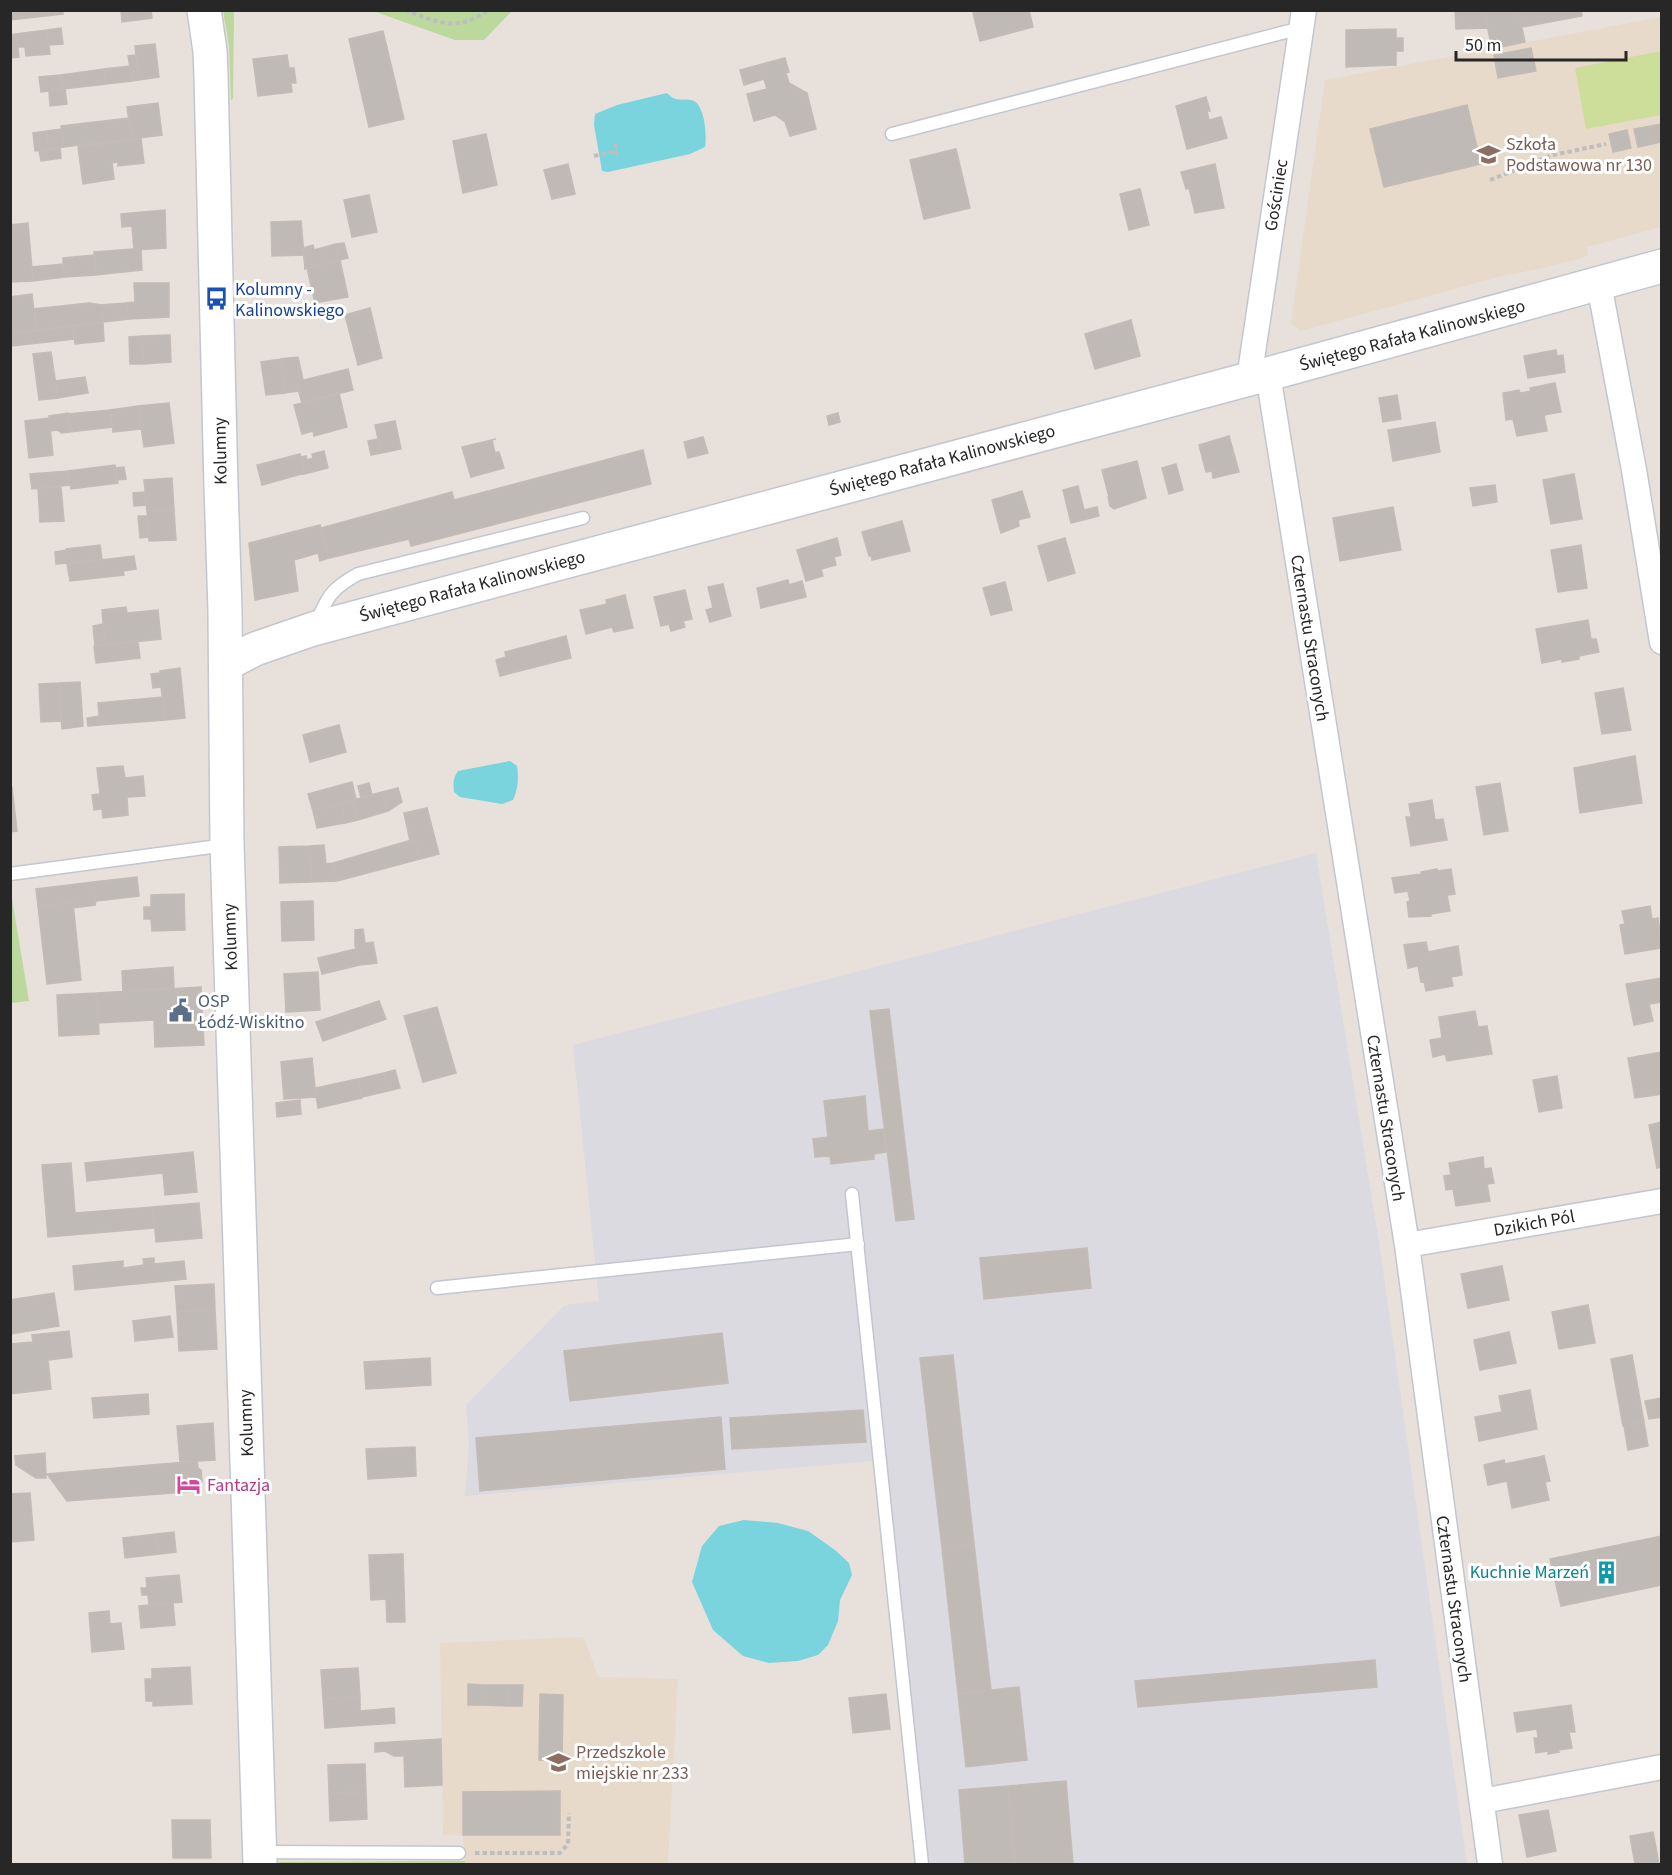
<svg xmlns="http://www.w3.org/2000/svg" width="1672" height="1875" font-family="'Source Sans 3',sans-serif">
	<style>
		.industrial { fill: #dbdae1 }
		.education { fill: #e8dacb }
		.green { fill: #bbd89d }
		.pitch { fill: #cdde9a }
		.water { fill: #79d4de }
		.building { fill: #c0bab7; stroke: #c3bbb4; stroke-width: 1.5 }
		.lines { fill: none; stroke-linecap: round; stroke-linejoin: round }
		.lane-casing { stroke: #c2c7cf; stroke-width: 15 }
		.street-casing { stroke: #c2c7cf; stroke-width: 27 }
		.secondary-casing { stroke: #c2c7cf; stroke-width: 36 }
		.path { stroke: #bebebe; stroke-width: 4; stroke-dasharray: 4.5 3; stroke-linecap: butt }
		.lane { stroke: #fff; stroke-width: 12 }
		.street { stroke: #fff; stroke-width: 24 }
		.secondary { stroke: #fff; stroke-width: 33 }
		.labels { text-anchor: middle; stroke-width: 6; stroke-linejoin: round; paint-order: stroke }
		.education-label { font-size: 18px; fill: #785e54; stroke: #fff; text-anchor: start }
		.street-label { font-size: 18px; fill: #272727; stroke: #fff }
		.transit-label { font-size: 18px; fill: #164399; stroke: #fff; text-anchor: start }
		.service-label { font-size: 18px; fill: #4e5e75; stroke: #fff; text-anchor: start }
		.hotel-label { font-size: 18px; fill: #b23c85; stroke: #fff; text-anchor: start }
		.culture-label { font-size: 18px; fill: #0d838f; stroke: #fff; text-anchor: end }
	</style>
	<rect width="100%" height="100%" fill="#e8e0da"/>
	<path class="industrial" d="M1316,853L1380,1249L1467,1864H924L873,1461L465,1496L469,1445L466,1405L565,1305L599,1301L573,1045Z"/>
	<path class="education" d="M1661,17V227L1587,247L1588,255L1578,259L1539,269L1502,276L1301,331L1291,323L1325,80Z
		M584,1637L598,1677L678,1679L668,1864H465L463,1836L443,1835L440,1643Z"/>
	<path class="green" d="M223,11H234L233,99L231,100L229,46Z
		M373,11H512L484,40H455Z
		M11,893L29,1001L11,1003H10Z
		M465,1861V1864H279V1862Z"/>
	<path class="pitch" d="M1661,51V115L1586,129L1575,68Z"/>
	<path class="water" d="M667,93C677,104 684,97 694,101C705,107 707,136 705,147L690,154L608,172L602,171L594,125L595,114L617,105Z
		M510,761L517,766C519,778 518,789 513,800L502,804L460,797L454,792C453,784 453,778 458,771Z
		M744,1520L778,1523L808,1531L835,1550L849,1563L852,1575L840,1600L838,1621L828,1645L818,1655L798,1661L769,1663L743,1656L713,1630L692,1582L702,1546L719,1526Z"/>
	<path class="building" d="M10,10H63V14L10,20Z
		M121,10H151L152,18L122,22Z
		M981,10H1029L1033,27L980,41L973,13Z
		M1455,10H1484L1487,28L1456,29Z
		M1484,10H1518L1525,42L1492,49Z
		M1518,10H1581L1582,16L1522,27Z
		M61,28L63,44L48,45L47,30Z
		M1396,29V38H1403V51H1396V65L1346,67V30Z
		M47,30L50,54L26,56L25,47H18L16,34Z
		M383,31L404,119L369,127L349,39Z
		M16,34L19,57L10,58V35Z
		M155,44L159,77L139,80L135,46Z
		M1531,48L1536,71L1498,78L1494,55Z
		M136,55L139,80L132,81L128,56Z
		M287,55L289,68H294L296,83H291L292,92L258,96L253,59Z
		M785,58L789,72L786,73L789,83L807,93L816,129L790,136L785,122L775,115L754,121L747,94L767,89L764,79L744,85L740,70Z
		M130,66L132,81L106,84L104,69Z
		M104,69L106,84L63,89L61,75Z
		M61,75L63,89L41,92L39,77Z
		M65,89L67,104L50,106L49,91Z
		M1206,97L1210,111H1207L1209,120L1221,117L1227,138L1187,149L1176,106Z
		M158,103L162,135L132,139L127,107Z
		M1467,105L1481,164L1384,187L1370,129Z
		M129,118L132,139L64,147L61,126Z
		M1662,124V142L1638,147L1634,129Z
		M62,129L64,147L48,149L47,131Z
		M1627,130L1631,148L1613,152L1609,134Z
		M47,131L48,149L35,151L33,133Z
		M486,134L497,185L463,193L453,141Z
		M141,139L144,163L118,166V162L112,163L114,179L83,184L78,147Z
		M60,148L61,158L41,161L39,151Z
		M956,149L970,208L924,219L910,160Z
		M568,164L575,194L552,199L544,170Z
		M1215,164L1224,208L1195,213L1189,188L1186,189L1181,172Z
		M1140,189L1149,225L1129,230L1120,194Z
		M369,195L377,232L352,237L344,200Z
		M165,210L166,248L134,250L132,226L122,227L121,214Z
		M301,221L304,255L272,256L271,222Z
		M28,223L33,281L10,282V225Z
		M344,243L348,258L340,260L336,244Z
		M336,244L340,260L305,269L303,248L313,245L314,250Z
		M133,249L141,250L142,270L96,275L94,252Z
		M94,255L96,275L64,277L63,258Z
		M340,260L348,297L315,303L307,268Z
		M63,264L64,277L33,281L32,267Z
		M134,283H169V317L129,319L126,303L135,302Z
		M32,294L36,330L12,333L10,297Z
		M89,303L101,305L103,322L36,330L34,309Z
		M126,303L129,319L103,322L101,305Z
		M370,308L382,358L358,365L345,315Z
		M1131,320L1140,356L1095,369L1085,334Z
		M103,322L104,341L75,344L73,326Z
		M73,326L74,339L12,346L11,334Z
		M170,335L171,362L143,364L142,336Z
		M142,336L143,364H130L129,337Z
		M1556,350L1557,356L1563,355L1565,372L1528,378L1524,356Z
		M51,352L58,398L39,400L33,354Z
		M298,357L303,380L296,382L299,391L285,393L281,359Z
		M281,359L285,393L266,395L261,362Z
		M348,369L353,390L302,403L296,382Z
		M85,377L88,393L58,398L55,381Z
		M1555,383L1561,412L1544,415L1547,431L1517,436L1513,419L1506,420L1503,393L1519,390L1520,393L1531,391L1530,388Z
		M339,393L347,427L314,436L313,431L302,434L294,405Z
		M1397,395L1401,419L1383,422L1379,398Z
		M169,403L174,443L144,447L138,406Z
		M138,406L141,429L113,432L110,410Z
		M110,410L112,427L70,432L68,414Z
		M68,413L70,432L62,433L57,430L50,431L49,416Z
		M838,413L840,422L829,425L827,416Z
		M49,418L53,455L29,458L25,421Z
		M395,421L401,449L381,453L375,425Z
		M1435,422L1440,452L1393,461L1388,430Z
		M1229,436L1239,472L1213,478L1212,471L1206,472L1199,445Z
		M703,437L708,453L688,458L684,442Z
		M378,439L381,453L371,455L368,441Z
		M496,439L492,440L495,453L499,452L504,468L471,477L462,447Z
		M643,450L651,484L411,546L409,539L329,558L321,528L452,492L454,500Z
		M324,451L328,468L304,474L301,457L306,456L307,460L313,458L312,454Z
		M300,454L305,473L262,485L257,465Z
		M1137,461L1146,498L1114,509L1110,506L1108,497H1109L1102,470Z
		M1176,464L1183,490L1169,494L1162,468Z
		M115,465L118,483L71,489L68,471Z
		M124,467L126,479L117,480L116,468Z
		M68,471L70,485L32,489L30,474Z
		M1574,474L1582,519L1551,524L1543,480Z
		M172,478L174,510L147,511L144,480Z
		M1495,485L1497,502L1473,506L1470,488Z
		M1078,486L1084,510L1097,507L1099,516L1071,523L1063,490Z
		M61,487L64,521L40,522L38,488Z
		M1022,491L1030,517L1018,520L1019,526L1001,533L992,500Z
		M145,492L146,505L134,506L133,493Z
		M1393,507L1401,550L1340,561L1333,518Z
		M174,510L176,540L149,541L147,511Z
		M138,516H147L148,537L140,538Z
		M902,521L910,551L872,560L871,555L869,556L862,532Z
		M320,525L329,558L320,561L318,553L294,560L298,591L255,600L249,543Z
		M837,538L841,555L834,557L836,565L821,569L823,576L806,581L797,550Z
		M1065,538L1075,573L1048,581L1038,546Z
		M100,545L102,559L67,563L66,549Z
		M1581,545L1587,588L1558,592L1551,550Z
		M66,550L67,563L56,564L55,552Z
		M134,556L136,569L123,571L124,575L70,581L67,564Z
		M788,580L789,585L802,581L806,597L761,608L757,588Z
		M1005,582L1012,610L991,615L983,588Z
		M723,584L731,616L710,622L706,610L713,608L708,587Z
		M685,590L692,619L683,621L685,627L671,631L669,624L661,626L654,597Z
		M625,595L633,628L614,632L612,627L586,634L580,610L607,604L606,600Z
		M126,607L127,613L158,610L161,639L105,645L102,610Z
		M1588,620L1591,639H1596L1599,652L1579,656V659L1562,662V659L1542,663L1536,629Z
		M103,624L105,645L95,646L93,626Z
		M566,636L571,658L500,676L496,660L506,657L505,652Z
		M138,641L140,658L96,663L94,646Z
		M180,668L185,718L165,720L161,687L153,688L151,674L160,673V671Z
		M80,682L83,726L62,729L59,683Z
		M59,683L61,721L41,722L39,684Z
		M1623,688L1631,730L1602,734L1595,693Z
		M163,697L165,720L100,725L98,703Z
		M99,716L100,725L88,726L87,718Z
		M339,725L346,752L310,762L303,735Z
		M1635,756L1642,803L1580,813L1574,768Z
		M123,766L125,778L143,776L145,796L127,797L128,815L103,818L102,809L94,810L92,795L100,794L97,768Z
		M352,782L356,799L313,811L308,794Z
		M369,783L372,795L361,798L358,786Z
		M1500,783L1508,831L1484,835L1476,787Z
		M10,787H12L17,831L10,832Z
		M398,788L402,802L388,811L382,792Z
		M382,792L388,811L358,820L353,800Z
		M353,800L358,820L345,823L341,803Z
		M1432,800L1435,820L1443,819L1447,840L1411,846L1406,817H1411L1409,804Z
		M341,803L345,823L317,828L313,811Z
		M427,808L439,854L420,859L415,839L410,841L404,813Z
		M415,839L420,859L337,881L333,863Z
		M324,845L326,864L333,863L337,881L311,882L310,846Z
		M310,846L311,882L280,883L279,847Z
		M1437,869V871L1451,869L1455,894L1447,895L1450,911L1431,914V916L1409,917L1407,902L1410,901L1408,891L1395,893L1392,878L1422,874L1421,872Z
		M137,877L139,896L96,901L95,905L93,882Z
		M93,882L95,905L73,908V903L38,906L36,889Z
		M184,894L185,930L152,931L151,919H144V907H151V895Z
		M313,901L314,940L282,941L281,902Z
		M73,903L81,980L47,984L38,906Z
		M1650,906L1652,919L1658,918L1662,948L1625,954L1620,925L1625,924L1622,911Z
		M363,929L365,943L355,945V930Z
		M373,942L377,963L360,965L355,945Z
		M1426,942L1428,952L1458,946L1462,975L1451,977L1453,986L1426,991L1424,981L1421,982L1418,966L1408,968L1404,945Z
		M356,949L360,965L322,974L318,958Z
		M173,967L174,988L123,991L122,971Z
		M318,972L320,1010L286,1012L284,974Z
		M1662,978V1002L1649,1004L1653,1021L1634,1025L1626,984Z
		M201,987L204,1045L155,1047L154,1020L98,1023L97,993Z
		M97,993L99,1034L59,1036L57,995Z
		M379,1001L386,1019L323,1041L316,1022Z
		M437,1007L456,1073L423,1082L404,1016Z
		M889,1009L896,1067L877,1070L870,1011Z
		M1475,1011L1478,1027L1487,1026L1492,1054L1447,1061L1445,1054L1433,1057L1430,1040L1442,1038L1439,1017Z
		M1662,1052V1094L1635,1098L1628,1058Z
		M312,1058L316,1097L284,1099L281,1062Z
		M896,1067L914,1219L896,1221L877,1070Z
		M395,1070L400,1088L388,1091L384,1073Z
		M384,1073L388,1091L362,1097L358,1079Z
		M1557,1076L1562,1108L1539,1112L1533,1080Z
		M358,1079L362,1098L318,1108L315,1088Z
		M865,1096L868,1131L883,1129L886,1152L874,1154V1159L831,1164L830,1156L815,1157L813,1139L828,1137L824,1101Z
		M300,1100L301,1114L277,1117L276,1103Z
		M1662,1122V1167L1657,1168L1649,1125Z
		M193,1152L197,1192L165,1195L163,1173L87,1181L85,1163Z
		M1483,1157L1484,1169L1491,1168L1494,1183L1487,1184L1490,1201L1456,1206L1453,1189L1446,1190L1444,1176L1451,1175L1449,1163Z
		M71,1163L75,1213L153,1207L154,1228L48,1237L42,1165Z
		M199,1203L202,1238L156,1242L153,1207Z
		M1087,1248L1091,1288L984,1299L980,1258Z
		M154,1258V1264L184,1261L186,1279L75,1290L73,1266L123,1261V1268L144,1265L143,1259Z
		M1502,1266L1509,1300L1468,1308L1461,1274Z
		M214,1284L215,1310L177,1312L175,1286Z
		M54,1293L59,1326L10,1334V1300Z
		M1588,1305L1595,1343L1559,1349L1552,1312Z
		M215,1310L217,1349L179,1351L177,1312Z
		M170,1316L173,1337L135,1341L133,1321Z
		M69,1331L72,1357L48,1360L51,1389L10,1394V1344L33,1342L32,1335Z
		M1509,1332L1516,1363L1480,1370L1474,1340Z
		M722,1333L728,1383L570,1401L564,1351Z
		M953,1355L974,1544L942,1548L920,1358Z
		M1632,1355L1644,1422L1623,1426L1611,1359Z
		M430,1358L431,1385L366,1389L364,1362Z
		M1530,1390L1537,1429L1479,1441L1475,1417L1502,1412L1499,1396Z
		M148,1394L149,1414L94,1418L92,1398Z
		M1662,1398V1417L1649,1419L1645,1401Z
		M863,1410L866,1442L732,1449L730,1418Z
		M721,1417L725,1469L480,1491L476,1438Z
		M1644,1422L1648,1446L1628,1450L1624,1426Z
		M213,1423L215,1460L180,1462L177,1426Z
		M415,1447L416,1476L368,1479L366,1449Z
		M45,1453L46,1478H36L16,1465L15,1456Z
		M1544,1456L1550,1481L1545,1482L1549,1500L1512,1508L1507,1481L1488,1485L1484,1465L1504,1460L1505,1464Z
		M197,1461L198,1468L201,1470L202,1482L198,1485V1491L67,1501L47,1474Z
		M30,1493L34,1540L10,1542V1494Z
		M174,1532L176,1552L159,1554L156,1534Z
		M156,1534L159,1554L125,1558L123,1538Z
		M1662,1536V1585L1561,1606L1550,1559Z
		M974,1544L991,1690L958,1694L942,1548Z
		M403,1554L405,1622H387L386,1599L371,1600L369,1555Z
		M179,1575L182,1602L149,1605L148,1595H142L141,1588H147L146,1578Z
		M173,1603L175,1625L141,1628L139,1606Z
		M109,1611L110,1624L121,1623L124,1649L92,1652L89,1613Z
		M1375,1660L1377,1687L1138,1707L1135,1681Z
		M190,1667L192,1704L153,1706V1701H146L145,1679H152V1669Z
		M358,1668L360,1697L323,1699L321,1670Z
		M468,1684L483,1685V1705H468Z
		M483,1685H509L508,1706L483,1705Z
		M509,1685H523L522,1706H508Z
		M1019,1687L1027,1760L966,1767L958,1694Z
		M540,1694L563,1695L562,1761L539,1760Z
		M886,1694L890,1729L853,1733L849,1698Z
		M360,1697V1711L394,1708L395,1723L325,1728L323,1699Z
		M1571,1705L1575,1732H1569L1572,1748L1558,1750L1559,1752L1548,1754V1751L1536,1753L1534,1738H1538L1537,1729L1517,1732L1514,1713Z
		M441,1739L442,1785L405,1787L404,1756H394L385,1751L375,1752V1743Z
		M365,1764L366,1792L329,1793L328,1765Z
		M1066,1781L1073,1864H1015L1008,1786Z
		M1008,1786L1015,1864H965L959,1790Z
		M560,1791V1835H463V1792Z
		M366,1792L367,1819L330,1821L329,1793Z
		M1548,1810L1556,1851L1527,1857L1519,1815Z
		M172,1820H210L211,1858H173Z
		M1653,1832L1659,1864H1635L1630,1836Z"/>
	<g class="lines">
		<defs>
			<path id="lane" d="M892,134L1301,28
				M316,623C328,596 331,589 358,574L583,518
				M10,874L226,845
				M852,1194L922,1864
				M437,1288L858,1244
				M261,1852L459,1853"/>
			<path id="street" d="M1599,284L1634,470L1662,642
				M1268,374L1407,1245L1490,1864
				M1249,379L1304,10
				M1407,1245L1662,1201
				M1482,1801L1662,1767"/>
			<path id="secondary" d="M204,10L210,51L211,76L221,486L225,610L227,844L260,1864
				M226,664L255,649L313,629L1268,374L1662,266"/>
		</defs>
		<use href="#lane" class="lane-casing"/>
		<use href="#street" class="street-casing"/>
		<use href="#secondary" class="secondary-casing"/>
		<path class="path" d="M405,10C438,22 456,33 488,10
			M615,144L616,151
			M594,156L616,151L617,158
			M1490,180L1553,155L1606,144
			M475,1853H560L568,1844L569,1813"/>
		<use href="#lane" class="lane"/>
		<use href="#street" class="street"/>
		<use href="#secondary" class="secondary"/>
	</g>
	<defs>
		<symbol id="school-bare" viewBox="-9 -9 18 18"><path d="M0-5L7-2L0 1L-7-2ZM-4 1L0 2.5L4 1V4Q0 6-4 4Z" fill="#8d6e63" stroke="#fff" stroke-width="2.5" paint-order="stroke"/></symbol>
		<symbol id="bus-bare" viewBox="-9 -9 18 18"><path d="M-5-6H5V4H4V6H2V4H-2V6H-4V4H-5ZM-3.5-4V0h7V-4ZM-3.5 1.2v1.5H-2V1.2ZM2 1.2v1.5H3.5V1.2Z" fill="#1a4fb4" stroke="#fff" stroke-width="2.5" paint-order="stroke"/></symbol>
		<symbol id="civic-bare" viewBox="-9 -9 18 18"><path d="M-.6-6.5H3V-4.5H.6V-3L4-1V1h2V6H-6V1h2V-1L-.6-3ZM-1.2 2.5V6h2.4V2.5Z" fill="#5c6f8a" stroke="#fff" stroke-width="2.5" paint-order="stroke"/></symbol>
		<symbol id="hotel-bare" viewBox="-9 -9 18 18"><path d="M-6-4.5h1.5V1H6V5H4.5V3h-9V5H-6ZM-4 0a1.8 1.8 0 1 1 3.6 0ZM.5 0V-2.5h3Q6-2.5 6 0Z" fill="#d1479c" stroke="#fff" stroke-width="2.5" paint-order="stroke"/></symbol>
		<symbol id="building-bare" viewBox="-9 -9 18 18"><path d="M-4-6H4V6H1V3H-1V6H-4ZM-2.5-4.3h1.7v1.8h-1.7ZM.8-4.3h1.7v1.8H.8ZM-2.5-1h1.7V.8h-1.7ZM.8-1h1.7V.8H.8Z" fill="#0f9aa8" stroke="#fff" stroke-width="2.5" paint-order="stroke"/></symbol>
	</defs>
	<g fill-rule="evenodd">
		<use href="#school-bare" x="1472" y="138" width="33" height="33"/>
		<use href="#bus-bare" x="200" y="282" width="33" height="33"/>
		<use href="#civic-bare" x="164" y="994" width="33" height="33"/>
		<use href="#hotel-bare" x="172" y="1468" width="33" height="33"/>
		<use href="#building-bare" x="1590" y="1556" width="33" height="33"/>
		<use href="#school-bare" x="542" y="1746" width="33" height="33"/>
	</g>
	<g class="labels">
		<g class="education-label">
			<text x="1506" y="150">Szkoła<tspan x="1506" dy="21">Podstawowa nr 130</tspan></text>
			<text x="576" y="1758">Przedszkole<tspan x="576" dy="21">miejskie nr 233</tspan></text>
		</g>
		<g class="street-label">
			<text transform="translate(1276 195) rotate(-81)" y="6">Gościniec</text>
			<text transform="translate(1412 335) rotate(-15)" y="6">Świętego Rafała Kalinowskiego</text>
			<text transform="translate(220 451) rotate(-91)" y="6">Kolumny</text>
			<text transform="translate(942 460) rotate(-15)" y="6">Świętego Rafała Kalinowskiego</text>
			<text transform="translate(472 586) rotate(-15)" y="6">Świętego Rafała Kalinowskiego</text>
			<text transform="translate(1310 638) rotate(81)" y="6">Czternastu Straconych</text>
			<text transform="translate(230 937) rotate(-92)" y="6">Kolumny</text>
			<text transform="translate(1386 1118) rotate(81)" y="6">Czternastu Straconych</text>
			<text transform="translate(1534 1223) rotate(-10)" y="6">Dzikich Pól</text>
			<text transform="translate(246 1423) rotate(-92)" y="6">Kolumny</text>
			<text transform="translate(1454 1599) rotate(82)" y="6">Czternastu Straconych</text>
		</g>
		<g class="transit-label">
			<text x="235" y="295">Kolumny -<tspan x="235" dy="21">Kalinowskiego</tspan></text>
		</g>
		<g class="service-label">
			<text x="198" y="1007">OSP<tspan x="198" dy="21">Łódź-Wiskitno</tspan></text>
		</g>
		<g class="hotel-label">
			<text x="207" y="1491">Fantazja</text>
		</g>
		<g class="culture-label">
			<text x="1589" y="1578">Kuchnie Marzeń</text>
		</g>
	</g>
	<rect width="1672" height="1875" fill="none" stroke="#272727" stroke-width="24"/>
	<path d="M1456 51v9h170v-9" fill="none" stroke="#272727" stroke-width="3"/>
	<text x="1465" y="51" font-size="18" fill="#272727" stroke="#ffffff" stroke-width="4.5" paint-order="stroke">50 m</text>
</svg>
